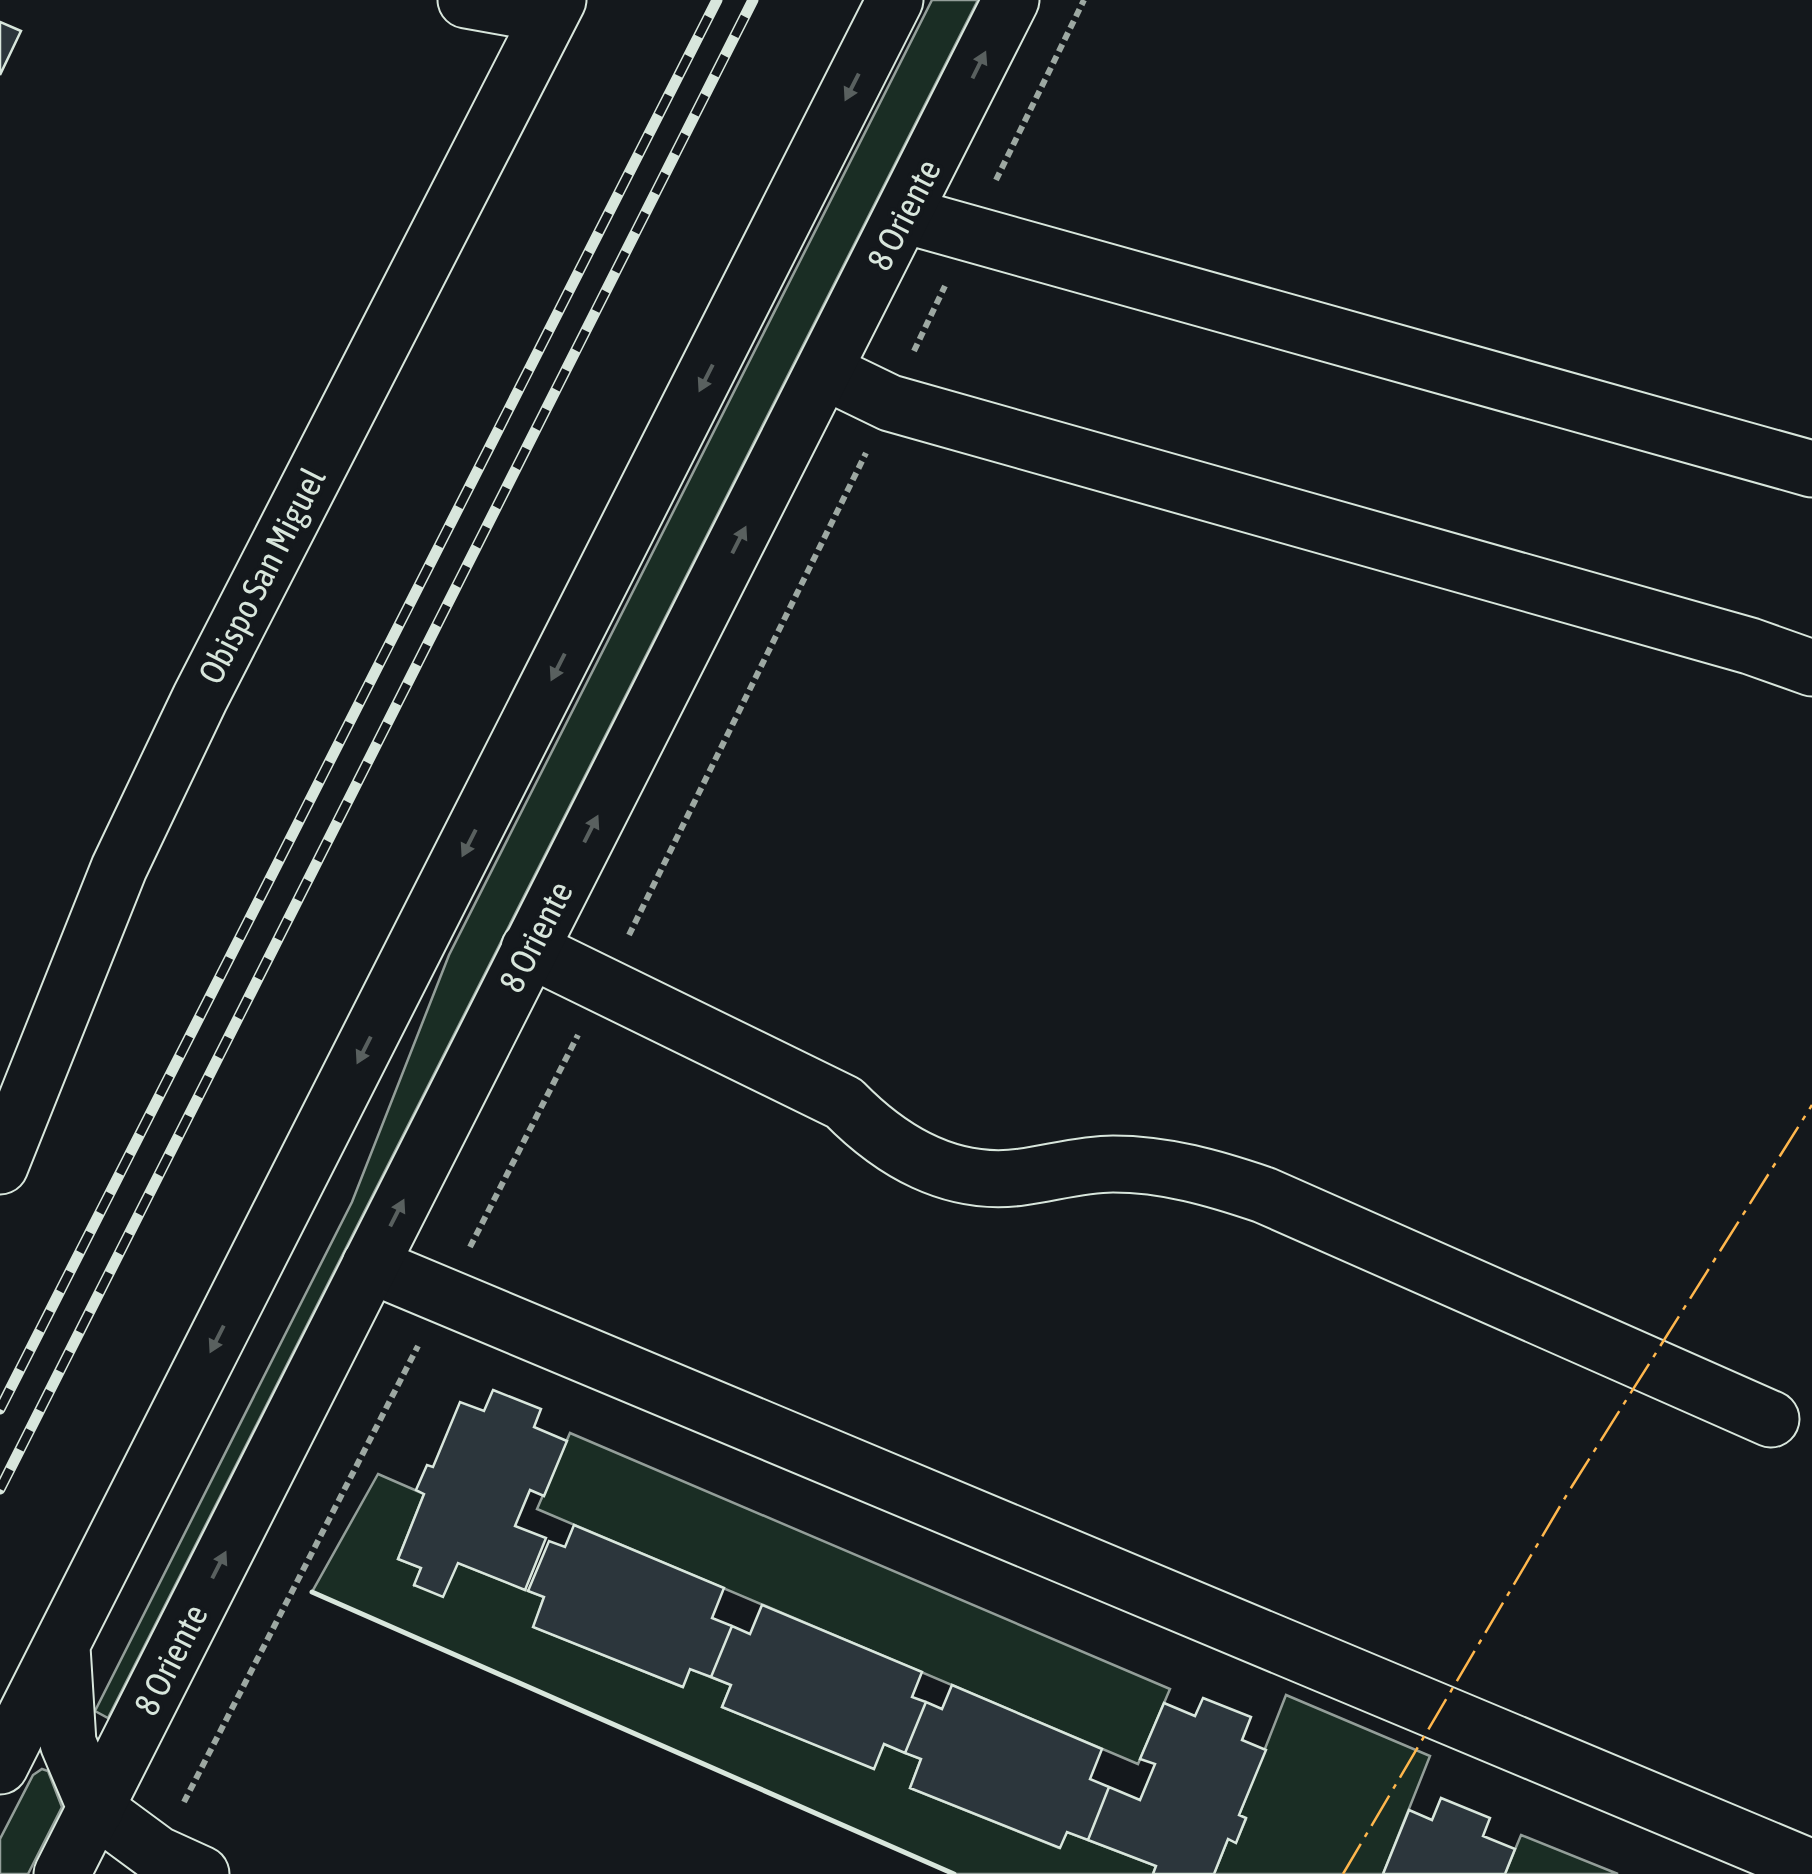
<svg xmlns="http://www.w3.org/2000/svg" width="1812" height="1874" font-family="'Asap Condensed',sans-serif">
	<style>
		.green { fill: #1a2d24; stroke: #939e99; stroke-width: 2.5 }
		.building { fill: #2c363c; stroke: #d8e6dc; stroke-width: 2.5 }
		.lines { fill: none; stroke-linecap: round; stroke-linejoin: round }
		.minor-casing { stroke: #d8e6dc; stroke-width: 59 }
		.major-casing { stroke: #d8e6dc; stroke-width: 59 }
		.path { stroke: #9da8a2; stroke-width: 6; stroke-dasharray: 8 5; stroke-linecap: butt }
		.minor { stroke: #14181c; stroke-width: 55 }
		.major { stroke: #14181c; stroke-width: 55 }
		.rail-casing { stroke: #d8e6dc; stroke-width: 11 }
		.rail { stroke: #14181c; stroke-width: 8; stroke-dasharray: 22; stroke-linecap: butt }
		.wall { stroke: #d8e6dc; stroke-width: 5 }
		.power { stroke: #ffb74d; stroke-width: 2.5; stroke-dasharray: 35 8 5 8; stroke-linecap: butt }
		.oneway { fill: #59605f }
		.labels { text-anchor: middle; stroke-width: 8; stroke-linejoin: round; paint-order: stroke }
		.street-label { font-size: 35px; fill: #d8e6dc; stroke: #14181c }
	</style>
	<rect width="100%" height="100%" fill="#14181c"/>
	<path class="green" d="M932,0H978L108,1718L95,1711L352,1202L449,955Z
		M570,1433L1170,1689L1138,1764L537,1509Z
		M378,1474L424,1494L398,1559L421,1568L415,1585L458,1563L544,1597L534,1627L682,1687L690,1669L731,1685L722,1707L873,1768L884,1744L921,1759L910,1788L1059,1848L1067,1832L1156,1866L1153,1874H954L312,1592Z
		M1286,1695L1430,1756L1383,1874H1214L1228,1839L1236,1842L1246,1819L1239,1815Z
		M42,1769L48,1771L62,1807L28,1874H0V1839L33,1775Z
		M1521,1835L1618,1874H1505Z"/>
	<path class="building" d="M0,22L21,31L0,75Z
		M493,1390L541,1409L534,1427L567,1441L544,1496L530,1490L515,1526L546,1538L525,1590L458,1563L443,1597L414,1585L421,1568L398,1559L424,1494L416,1490L427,1465L433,1467L460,1402L484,1411Z
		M574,1525L724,1588L712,1618L732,1626L711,1677L690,1669L683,1687L533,1627L544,1597L528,1591L549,1541L565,1547Z
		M762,1605L922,1672L912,1697L926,1702L905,1753L884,1744L874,1769L722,1707L731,1685L711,1677L732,1626L750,1634Z
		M952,1685L1102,1749L1090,1779L1109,1787L1088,1840L1067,1832L1060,1848L910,1788L921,1759L905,1753L926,1702L942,1709Z
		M1203,1698L1251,1717L1242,1740L1266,1750L1239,1815L1246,1818L1236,1843L1228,1839L1214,1874H1153L1156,1866L1088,1840L1109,1787L1140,1800L1155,1764L1140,1759L1164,1703L1195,1716Z
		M1441,1798L1490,1818L1483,1836L1515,1849L1505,1874H1383L1409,1810L1432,1820Z"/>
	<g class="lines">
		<defs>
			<path id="minor" d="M466,0L550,15
				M904,215L1812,469
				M826,372L890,403L1750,646L1812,668
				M529,949L844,1103C891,1151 951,1187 1022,1177C1052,1173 1082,1164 1113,1164C1166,1164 1214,1178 1264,1195L1771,1419
				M0,1166L119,868L200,698L558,0
				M370,1265L1812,1868
				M96,1809L157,1854L201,1874"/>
			<path id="major" d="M62,1647L68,1743L96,1809
				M0,1766L895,0
				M62,1874L1011,0"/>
		</defs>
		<use href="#minor" class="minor-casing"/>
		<use href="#major" class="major-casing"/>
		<path class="path" d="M996,180L1084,0
			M914,351L945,286
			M629,935L866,453
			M470,1247L578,1035
			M184,1802L418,1346"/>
		<use href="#minor" class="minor"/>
		<use href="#major" class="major"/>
		<defs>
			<path id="rail" d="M0,1409L717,0
				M0,1489L753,0"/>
		</defs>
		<use href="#rail" class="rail-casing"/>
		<use href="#rail" class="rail"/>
		<path class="wall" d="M312,1592L954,1874"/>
		<path class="power" d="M1343,1874L1569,1491L1812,1105"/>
	</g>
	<defs><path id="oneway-solid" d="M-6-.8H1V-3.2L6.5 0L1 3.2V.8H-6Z" transform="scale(2.5)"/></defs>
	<g class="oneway">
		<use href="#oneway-solid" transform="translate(979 65) rotate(-64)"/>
		<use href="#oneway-solid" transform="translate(852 87) rotate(117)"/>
		<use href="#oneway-solid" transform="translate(706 378) rotate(117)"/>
		<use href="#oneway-solid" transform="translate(739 540) rotate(-63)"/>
		<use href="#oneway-solid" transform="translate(558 667) rotate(117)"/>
		<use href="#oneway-solid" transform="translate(591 829) rotate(-63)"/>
		<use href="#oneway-solid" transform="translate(469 843) rotate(117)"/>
		<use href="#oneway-solid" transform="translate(364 1050) rotate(117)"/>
		<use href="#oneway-solid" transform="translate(397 1213) rotate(-63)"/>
		<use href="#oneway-solid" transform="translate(217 1339) rotate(117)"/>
		<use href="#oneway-solid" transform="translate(219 1565) rotate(-63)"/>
	</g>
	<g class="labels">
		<g class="street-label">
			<text transform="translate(904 215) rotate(-63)" y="12">8 Oriente</text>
			<text transform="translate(262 576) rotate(-63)" y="12">Obispo San Miguel</text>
			<text transform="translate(536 937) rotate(-63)" y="12">8 Oriente</text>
			<text transform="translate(171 1660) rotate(-63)" y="12">8 Oriente</text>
		</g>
	</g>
</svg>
